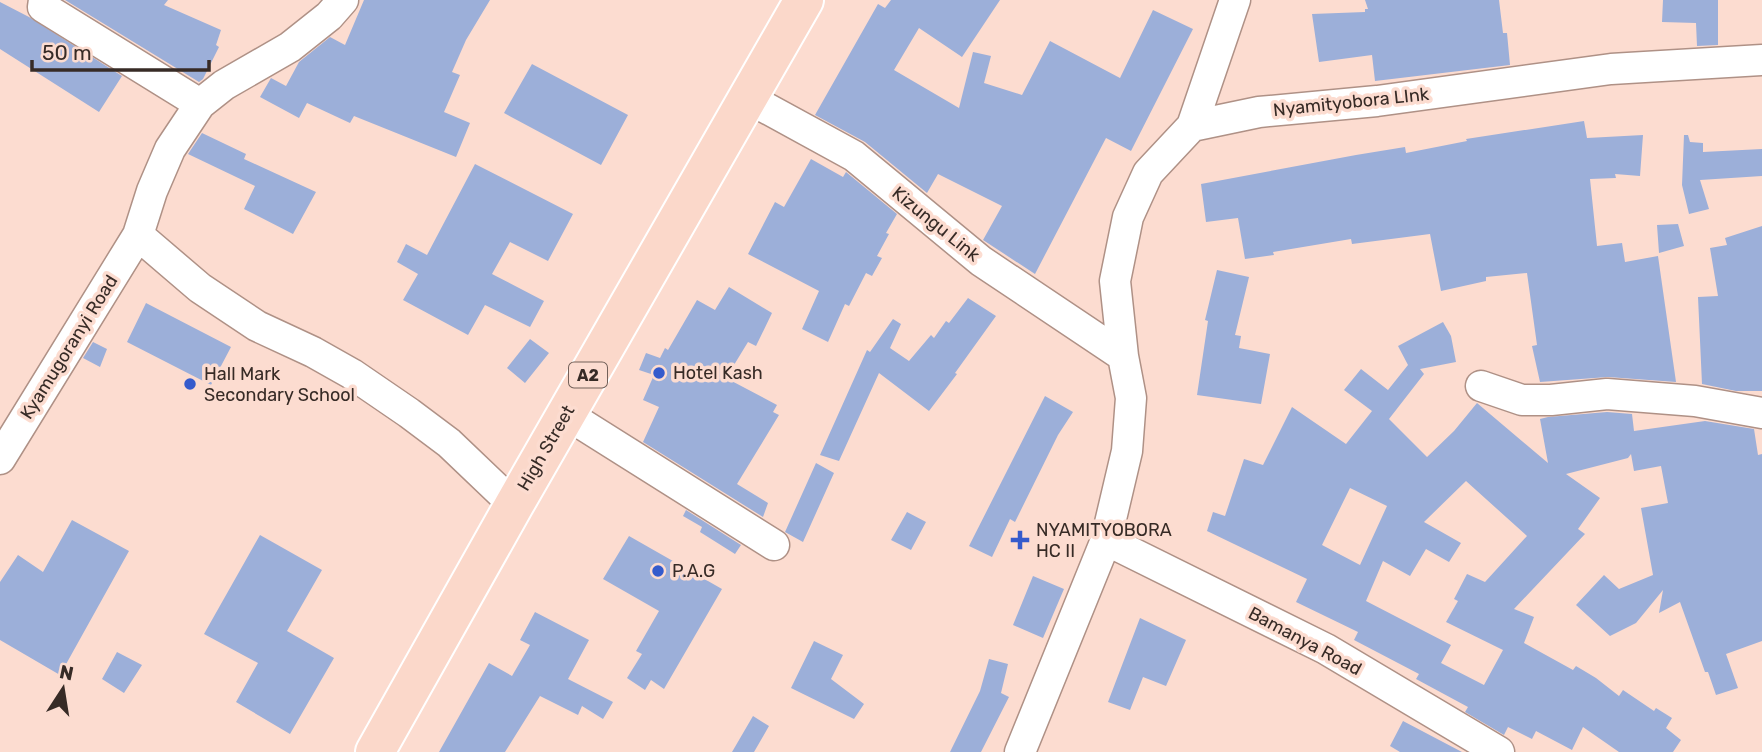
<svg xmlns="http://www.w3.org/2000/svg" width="1762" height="752" font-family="Rubik,sans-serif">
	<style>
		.building { fill: #9cafd9; fill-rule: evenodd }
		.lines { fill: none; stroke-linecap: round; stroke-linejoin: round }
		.minor-casing { stroke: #af9186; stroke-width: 33 }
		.major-casing { stroke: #fff; stroke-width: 42 }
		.minor { stroke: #fff; stroke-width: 30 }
		.major { stroke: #fbd8ca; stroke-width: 38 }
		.poi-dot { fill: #355bcc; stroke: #fcdcd0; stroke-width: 2.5 }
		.labels { text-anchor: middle; stroke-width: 7; stroke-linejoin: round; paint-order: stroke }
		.shield { fill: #fcdcd0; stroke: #726059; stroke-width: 2 }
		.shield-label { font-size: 16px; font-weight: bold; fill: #372b26 }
		.street-label { font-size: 18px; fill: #372b26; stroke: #fcdcd0 }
		.poi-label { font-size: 18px; fill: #372b26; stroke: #fcdcd0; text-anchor: start }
	</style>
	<rect width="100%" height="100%" fill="#fcdcd0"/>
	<path class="building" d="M65,0H168L164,5L221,30L216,45L219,47L203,79L199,82Z
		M364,0H490L466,40L452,72L460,75L444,112L470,123L456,157L354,116L350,123L307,103L299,118L260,97L271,78L286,86L299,62L330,37L345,45Z
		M891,0H1000L962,57L919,28L894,70L959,108L973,52L991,56L984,83L1022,95L1050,41L1120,78L1153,10L1193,29L1131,151L1106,138L1035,274L983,240L1002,206L938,174L927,193L865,142L815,115L878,4L885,8Z
		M1365,0H1499L1503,33H1507L1510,65L1375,81L1372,55L1319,62L1312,14L1365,12V9H1368Z
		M1663,0H1718V45L1697,46L1696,23L1662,22Z
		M0,2L29,17L122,76L99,112L0,49Z
		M532,64L628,115L601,165L504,113Z
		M1584,121L1587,138L1643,135L1640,176L1615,174L1616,178L1590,179L1597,246L1622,243L1625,262L1658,256L1676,382L1608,377L1540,382L1532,346L1537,345L1527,273L1486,277V281L1441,291L1430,234L1352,244L1351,239L1273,252L1274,255L1245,259L1238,218L1206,222L1201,184L1356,155L1405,147L1406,153L1467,141L1466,139Z
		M202,133L246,154L244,159L316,192L293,234L244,209L255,186L188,154Z
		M1684,135H1688L1690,142L1703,143V152L1762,149V176L1700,180L1709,209L1689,214L1682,185Z
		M811,159L843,177L846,172L897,214L886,233L889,234L877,256L882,258L872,276L866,273L849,306L845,304L828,342L802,329L819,291L748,254L775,202L784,207Z
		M475,164L573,214L548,261L510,242L492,274L544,301L530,327L485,305L468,335L403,300L418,274L397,262L406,244L427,255Z
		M1678,224L1684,246L1659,253L1657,225Z
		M1762,226V391H1736L1702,384L1698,297L1718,296L1710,248L1727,245L1725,238Z
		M1217,270L1249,277L1235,335L1241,336L1239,348L1270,354L1261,404L1197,395L1208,321L1205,320Z
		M729,287L772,313L756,346L748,342L726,378L777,405L773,412L779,415L737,484L768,503L763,517L643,442L659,407L643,400L654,375L639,370L646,353L660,358L665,348L668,350L697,300L715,310Z
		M968,298L996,316L955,373L957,374L929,411L879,373L839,461L820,455L867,350L870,352L893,319L901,324L890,348L909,361L931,335L934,338L946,321L949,323Z
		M146,303L231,347L211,385L127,342Z
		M1443,322L1451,336L1456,362L1420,369L1424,374L1389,419L1427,457L1454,431L1477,403L1548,463L1540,419L1548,417L1607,412L1632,414L1634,431L1705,421L1754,429L1758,455L1762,454V641L1726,654L1738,688L1716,695L1708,672H1705L1680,602L1659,613L1663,590L1636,623L1610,636L1576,605L1604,575L1619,589L1653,575L1641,508L1668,503L1661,466L1634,471L1631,454L1628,458L1566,474L1600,498L1578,529L1585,534L1514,609L1534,617L1524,643L1573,670L1576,666L1596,678L1619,696L1623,690L1654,711L1656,708L1672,718L1666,728L1681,740L1673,752H1619L1583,727L1572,750L1536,731L1532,739L1508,727L1504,735L1465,712L1468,707L1416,679L1419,674L1354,640L1358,632L1296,602L1307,579L1207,531L1213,512L1225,516L1244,459L1263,465L1292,407L1346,444L1372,411L1344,390L1361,369L1388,390L1408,365L1398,346ZM1466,481L1527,536L1485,582L1467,574L1454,599L1458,601L1446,622L1503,650L1484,685L1441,663L1451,645L1366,601L1383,561L1410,576L1426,549L1449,562L1461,543L1424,522ZM1350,488L1387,506L1360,565L1322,545Z
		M530,339L549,353L525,383L507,368Z
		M93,342L107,349L100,367L83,358Z
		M1045,396L1073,412L1058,435L1015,522L1010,519L992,557L969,546Z
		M816,463L834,473L803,542L785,532Z
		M686,510L741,545L735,554L700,532L702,527L683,516Z
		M907,512L926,522L911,550L891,540Z
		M72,520L129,551L60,675L0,640V582L18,555L43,572Z
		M260,535L322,570L287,631L334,658L290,734L236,702L258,663L204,634Z
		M629,536L722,589L664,689L651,680L645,690L627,678L642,654L636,651L659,611L603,579Z
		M1033,576L1064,589L1043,638L1013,625Z
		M535,612L589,640L568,679L613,702L603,719L582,706L578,715L540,696L505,752H439L489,663L512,676L530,645L520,640Z
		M1140,618L1186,640L1166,686L1143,677L1130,710L1108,702Z
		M814,641L843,655L831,679L864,704L854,719L791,688Z
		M117,652L142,665L124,693L102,679Z
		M989,659L1008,664L1001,693L1009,697L981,752H950L980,691Z
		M753,716L769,726L754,752H732Z
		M1403,721L1462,752H1400L1390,746Z"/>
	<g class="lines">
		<defs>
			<path id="minor" d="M44,0L43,7L200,104
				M746,97L854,156L981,261L1123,356
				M1192,126L1235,0
				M138,235L200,288L257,326L313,352L352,374L409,413L449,443L514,505
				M1481,386L1522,400H1551L1607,394L1695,401L1762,413
				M566,414L774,545
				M0,459L138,235L152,191L170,149L200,104L224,85L290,47L329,16L343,0
				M1106,540L1326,649L1499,752
				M1020,752L1106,540L1127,451L1131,398L1123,356L1115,281L1128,217L1148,173L1192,126L1259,112L1377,101L1611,69L1762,60"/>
			<path id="major" d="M375,752L514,505L804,0"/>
		</defs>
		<use href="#minor" class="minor-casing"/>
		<use href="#major" class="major-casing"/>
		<use href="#minor" class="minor"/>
		<use href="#major" class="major"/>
	</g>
	<g class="poi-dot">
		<circle cx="659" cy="373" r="7"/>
		<circle cx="190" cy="384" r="7"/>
		<path d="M1016.5 529.5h7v7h7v7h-7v7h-7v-7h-7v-7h7z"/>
		<circle cx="658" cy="571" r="7"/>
	</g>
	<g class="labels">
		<rect class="shield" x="569" y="362.5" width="38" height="25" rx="5"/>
		<g class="shield-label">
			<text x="588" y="381">A2</text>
		</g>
		<g class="street-label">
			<text transform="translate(1351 102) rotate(-6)" y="6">Nyamityobora LInk</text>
			<text transform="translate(936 224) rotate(39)" y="6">Kizungu Link</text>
			<text transform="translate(69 347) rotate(-58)" y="6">Kyamugoranyi Road</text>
			<text transform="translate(546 448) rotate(-60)" y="6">High Street</text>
			<text transform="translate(1305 641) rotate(28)" y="6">Bamanya Road</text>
		</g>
		<g class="poi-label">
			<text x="673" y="379">Hotel Kash</text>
			<text x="204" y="380">Hall Mark<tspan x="204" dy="21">Secondary School</tspan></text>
			<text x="1036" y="536">NYAMITYOBORA<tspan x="1036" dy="21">HC II</tspan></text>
			<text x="672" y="577">P.A.G</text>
		</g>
	</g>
	<g transform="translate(63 689) rotate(12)" stroke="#fcdcd0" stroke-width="5" paint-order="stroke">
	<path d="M0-5L12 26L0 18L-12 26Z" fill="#372b26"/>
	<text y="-10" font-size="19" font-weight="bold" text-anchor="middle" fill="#372b26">N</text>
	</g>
	<path d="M32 60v10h177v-10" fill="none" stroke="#372b26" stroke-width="3.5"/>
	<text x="42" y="60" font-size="21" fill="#372b26" stroke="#fcdcd0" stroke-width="5" paint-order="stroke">50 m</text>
</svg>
